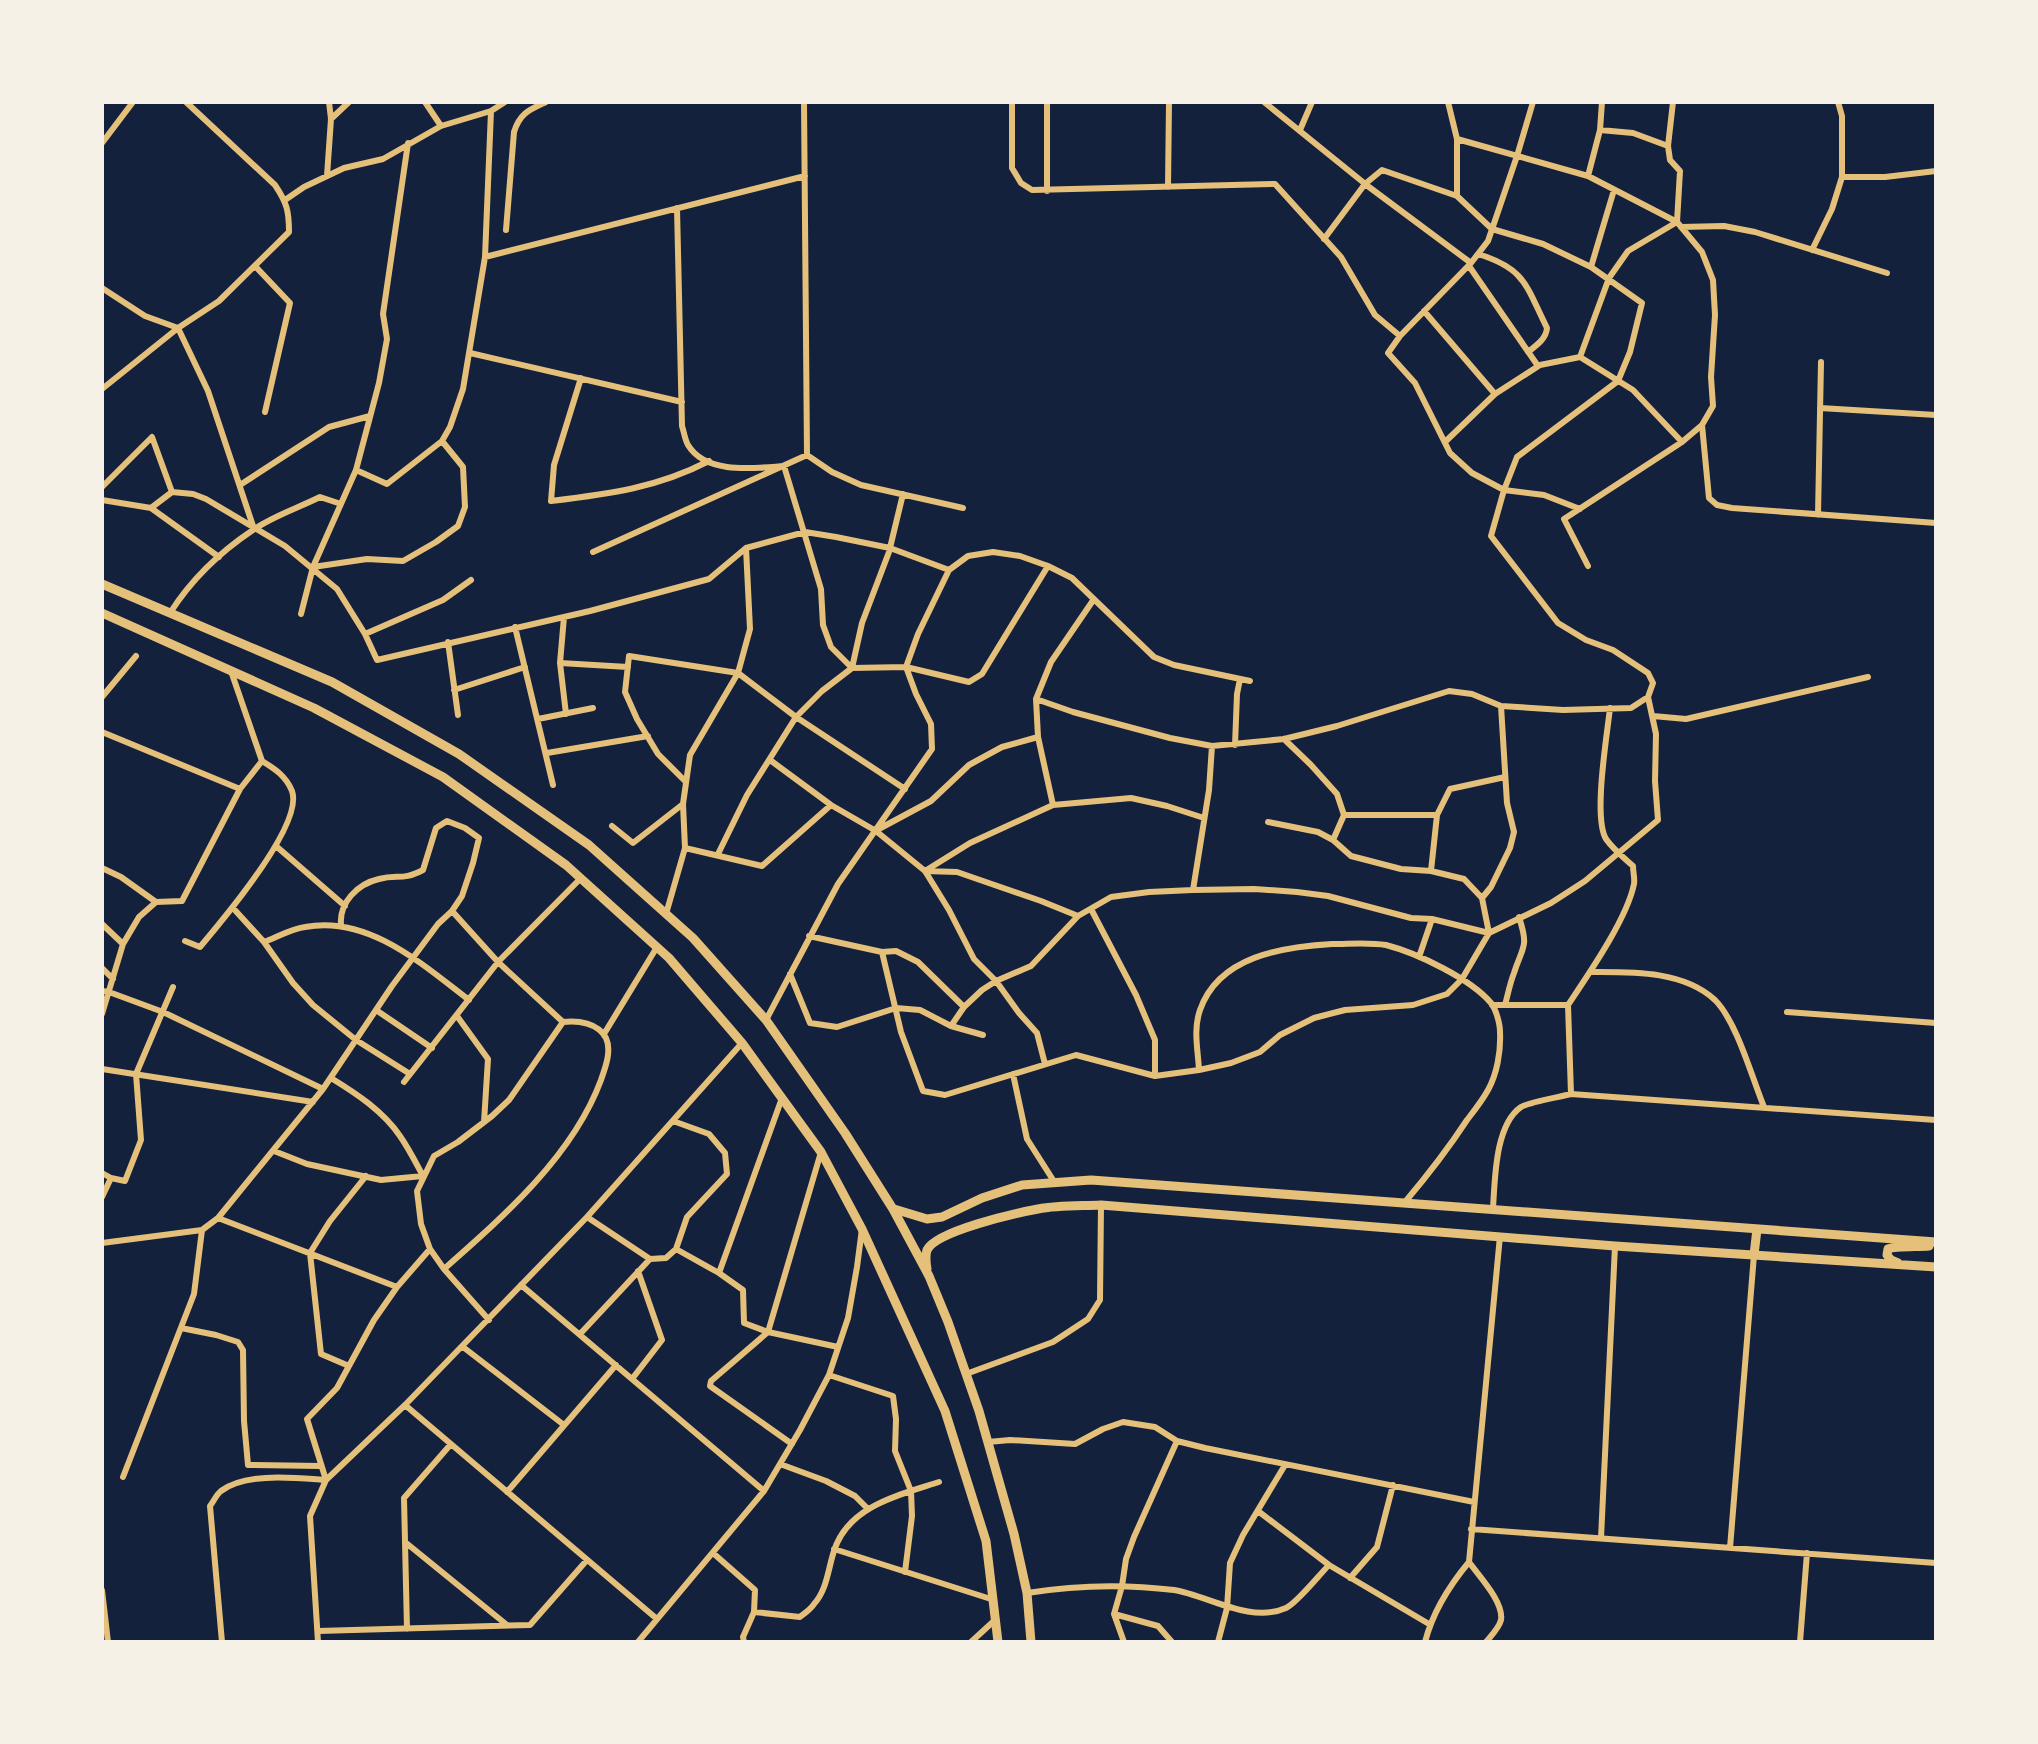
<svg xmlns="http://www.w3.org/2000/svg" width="2038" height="1744" font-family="'Noto Serif',serif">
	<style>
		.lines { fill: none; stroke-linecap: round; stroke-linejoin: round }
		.minor { stroke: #e5c07b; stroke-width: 6 }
		.secondary { stroke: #e5c07b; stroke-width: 9 }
	</style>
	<rect width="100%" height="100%" fill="#14213d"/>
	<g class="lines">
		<path class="minor" d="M425,102L441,126
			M804,102L807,455
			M1012,102V168L1021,183L1032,190L1275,184L1341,257L1375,315L1400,336
			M1047,102V191
			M1264,102L1369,187L1471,263
			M1448,102L1457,139V196
			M1533,102L1517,156L1488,241L1471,263L1400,336L1388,353L1415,383L1450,453L1472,473L1504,490L1544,495L1580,509
			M1673,102L1668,146L1670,160L1680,171L1677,222
			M331,119L349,102
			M1300,130L1312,102
			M1600,130L1633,133L1668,146
			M1457,139L1588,176L1677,222L1702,252L1713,280L1715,315L1711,377L1713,406L1702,425L1682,442L1564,519L1588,566
			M102,143L133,102
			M327,176L331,119L329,102
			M1588,176L1600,130L1602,102
			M1842,177H1885L1936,171
			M1168,187L1169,102
			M285,200L304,187L344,168L383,159L441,126L491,111L505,102
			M677,208L682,426C684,432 685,440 688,445C706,475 755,468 784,466L821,589L823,625L831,647L852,668
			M1681,227L1724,226L1755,232L1887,273
			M506,230L514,132C520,113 529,110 546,102
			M1812,250L1832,209L1842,177V116L1838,102
			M1478,254C1526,269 1526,286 1547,328C1546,339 1537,345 1528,352
			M485,257L805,176
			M255,266L290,303L265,412
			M1469,266L1538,366
			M1591,267L1614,190
			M102,288L145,316L178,328L208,391L254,529
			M1424,311L1495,394
			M470,353L682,402
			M1580,357L1609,278L1628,251L1677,222
			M581,378L554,465L551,501C609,494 657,488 709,461
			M102,389L178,328L219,301L289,232C289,211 287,203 275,185L186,102
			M1820,408L1936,415
			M1702,425L1709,498L1717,505L1732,508L1936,523
			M1446,441L1495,394L1540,365L1580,357L1633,390L1682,442
			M356,470L387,484L442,441L450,427L463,389L485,257L491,111
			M240,485L329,427L370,416
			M102,487L152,437L172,492L151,508
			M172,492L193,494L206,499L285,546L337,589L365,634L377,660L590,611L709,579L746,548L805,532L836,537L890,548L949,570
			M102,500L151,508L219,557
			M1818,515L1821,362
			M746,548L750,629L738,673L690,755L683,804L685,848L762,866L831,805
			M593,552L807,455L832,472L861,485L963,508
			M313,567L367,559L403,561L436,542L458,526L465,507L463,467L442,441
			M170,613C191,580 220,552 253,530C273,516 298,508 320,497L341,504
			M301,614L313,567L356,470L379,383L387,339L383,314L408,143
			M564,617L560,663L566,714
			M515,627L553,785
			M365,634L443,600L471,580
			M448,642L458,715
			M560,663L628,667
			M852,668L862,623L889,552L903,494
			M454,690L525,667
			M102,697L136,656
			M1036,699L1073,712L1170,738L1212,746L1284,739L1337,726L1449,691L1472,694L1501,706L1563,710L1631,708L1648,697L1653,683L1648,673L1613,650L1586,640L1558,623L1491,536L1504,490L1517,457L1618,381L1630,352L1642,303L1591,267L1543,244L1492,229L1457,196L1382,170L1365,184L1324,239
			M1653,716L1686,719L1868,677
			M538,719L593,708
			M102,732L240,789
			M1284,739L1311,765L1337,794L1344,815L1333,840
			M1235,745L1237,694L1240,679
			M547,753L648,736
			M770,760L831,805L876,831L925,871L949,910L974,959L996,981L1019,1013L1037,1033L1045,1064
			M685,781L658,754L637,719L625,692L629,656L738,673L796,717L905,789
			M1053,805L1038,737L1036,699L1051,662L1094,599
			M1344,815H1437
			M612,826L633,843L683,804
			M877,830L931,801L969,765L1002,747L1038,737
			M276,846L345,906
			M718,854L747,795L796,717L822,691L852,668L906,667L969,682L982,674L1048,566
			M102,868L121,877L156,902
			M925,871L970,843L1053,805L1131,798L1167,806L1204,818
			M925,871L957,872L1041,901L1078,916
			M1431,871L1437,815L1450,789L1505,777
			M1193,890L1209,790L1212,746
			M1482,898L1491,887L1510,848L1514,832L1507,803L1501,706
			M233,908L264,942L293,983L313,1005L356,1040L410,1074
			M1091,909L1136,995L1155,1040V1076
			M452,911L498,962L563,1022
			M666,914L685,848
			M102,924L123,944
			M809,936L882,952L901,1032L923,1091L945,1095L1076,1055L1155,1076L1199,1070L1231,1063L1260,1052L1280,1035L1314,1018L1345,1010L1413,1005L1447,994L1462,979L1489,933L1551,903L1585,881L1658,820L1655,781L1656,734L1648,697
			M185,941L200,947C222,921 304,824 292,791C286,776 275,769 262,761
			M264,942C277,937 291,929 305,927C368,915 422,964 469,1000
			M882,952L896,951L918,962L964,1007
			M1419,957L1432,919
			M102,968L113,979
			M1590,972C1630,972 1683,970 1715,1000C1737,1022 1752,1078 1764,1107
			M790,974L810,1023L837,1027L896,1008L920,1010L951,1026L983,1035
			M102,991L109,992L163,1012L323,1089
			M1492,1005H1568C1588,975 1627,919 1634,884C1635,879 1633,872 1633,866C1624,858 1613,849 1606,839C1593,817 1607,736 1610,708
			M1505,1005C1508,994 1510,983 1514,973C1523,945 1529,948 1519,917
			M1568,1005L1571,1094
			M376,1010L432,1048
			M1787,1012L1936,1023
			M102,1014L123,944L139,917L156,902L182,901L240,789L262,761L231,671
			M457,1016L488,1059L484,1122
			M766,1020L838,884L932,749L931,724L916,694L906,667L918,634L949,570L968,556L993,552L1020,556L1048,566L1072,578L1154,657L1174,665L1250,681
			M951,1026L964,1007L982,990L996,981L1031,966L1078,916L1111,897L1149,892L1193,890L1254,889L1297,892L1328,896L1411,918L1432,919L1489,933L1482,898L1464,879L1431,871L1401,869L1351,856L1333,840L1318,832L1268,822
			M604,1034L657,947
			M102,1069L313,1102
			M1199,1070C1198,1050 1193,1030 1200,1010C1219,956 1282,947 1332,944C1349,944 1369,942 1386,945C1417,953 1471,979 1491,1003C1496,1009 1500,1024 1500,1032C1501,1051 1497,1074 1488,1090C1482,1101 1474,1111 1467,1120C1448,1149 1427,1176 1405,1202
			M1013,1074L1027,1139L1055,1183
			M404,1082L498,962L581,878
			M673,1121L709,1134L725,1153L727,1174L687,1217L676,1249
			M274,1151L307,1164L381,1180L423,1176C416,1163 409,1149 400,1136C383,1111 357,1094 331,1078
			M821,1152L768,1332L838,1347
			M102,1173L111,1178L125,1181L141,1140L136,1074L173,987
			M102,1197L111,1178
			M1493,1208C1495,1179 1495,1125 1521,1107C1529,1102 1560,1097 1571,1094L1936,1120
			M218,1218L397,1287
			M102,1243L202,1230L218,1218L323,1089L392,986L438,924L452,911L462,896L473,863L479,838L465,828L447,821L436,828L423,870C402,881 398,874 379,879C357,884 339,903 341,925
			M650,1259L666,1258L676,1249L719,1273L743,1290L744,1323L768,1332L711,1381L710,1386L792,1444
			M444,1269C503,1217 573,1156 601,1080C605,1068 612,1051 606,1038C598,1023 578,1020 563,1022L509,1100L492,1116L458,1142L434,1156L417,1191L421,1224L430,1249L444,1269L489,1320
			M719,1273L782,1098
			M521,1285L764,1491
			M181,1328L216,1335L238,1342L243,1350L244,1421L248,1465L321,1466
			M580,1334L650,1259L587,1217
			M463,1347L564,1425
			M349,1366L321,1354L310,1253L330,1221L366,1176
			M966,1374L1053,1342L1088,1319L1100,1300L1101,1205
			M829,1375L893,1396L896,1419L895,1451L911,1491L912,1516L905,1572
			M632,1379L662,1340L638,1271
			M405,1405L657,1619
			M988,1442L1010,1440L1075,1444L1103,1429L1123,1422L1155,1427L1177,1441L1205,1448L1474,1502
			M780,1464L826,1481L855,1496L868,1509
			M123,1477L194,1294L202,1230
			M507,1492L616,1365
			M1258,1511L1329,1565L1429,1624
			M1471,1529L1936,1563
			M1601,1538L1615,1246
			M405,1542L507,1625
			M1730,1548L1754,1255
			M834,1549L994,1600
			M713,1553L755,1590L754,1612L743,1637L744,1642
			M1350,1578L1377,1547L1393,1485
			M102,1590L108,1642
			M1027,1593C1076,1585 1125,1584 1174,1590C1207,1595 1250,1624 1286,1608C1297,1603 1319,1575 1329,1565
			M754,1612L800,1617C805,1613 811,1609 814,1604C827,1590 828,1569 834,1551C848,1506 899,1495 939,1482
			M1114,1614L1158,1626L1172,1642
			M407,1629L404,1498L451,1444
			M318,1631L530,1625L587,1560
			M222,1642L210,1506C214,1501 216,1495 221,1491C246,1472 296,1478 326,1480L307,1419L337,1388L374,1320L397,1287L430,1249
			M318,1642L310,1516L326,1480L405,1405L587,1217L742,1043
			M638,1642L764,1491L800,1430L829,1375L848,1318L857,1267L862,1229
			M971,1642L995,1620
			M1124,1642L1114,1614L1122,1586L1126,1559L1134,1537L1177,1441
			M1218,1642L1227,1608L1230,1563L1243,1535L1285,1465
			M1425,1642C1433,1611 1449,1586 1469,1562
			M1486,1642C1491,1636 1499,1628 1501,1620C1504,1602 1479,1576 1469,1562L1500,1236
			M1800,1642L1807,1553"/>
		<path class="secondary" d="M102,584L332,682L459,754L589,845L693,938L766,1020L845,1133L893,1209L929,1276L948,1322L979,1411L1014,1534L1027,1593L1031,1642
			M102,613L314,708L443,777L566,865L669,958L742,1043L821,1152L862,1229L945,1411L986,1541L998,1642
			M894,1209L927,1219L942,1217L982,1198L1022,1185L1091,1180L1936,1242
			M1754,1255L1757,1229
			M1898,1263L1891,1260L1887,1255L1888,1249C1895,1246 1918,1247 1929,1246
			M927,1269C926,1263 925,1256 927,1250C936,1231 1016,1213 1038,1209C1058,1205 1080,1206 1101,1205L1615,1246L1936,1267"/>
	</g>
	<rect width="2038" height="1744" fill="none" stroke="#f6f1e7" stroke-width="208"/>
</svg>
